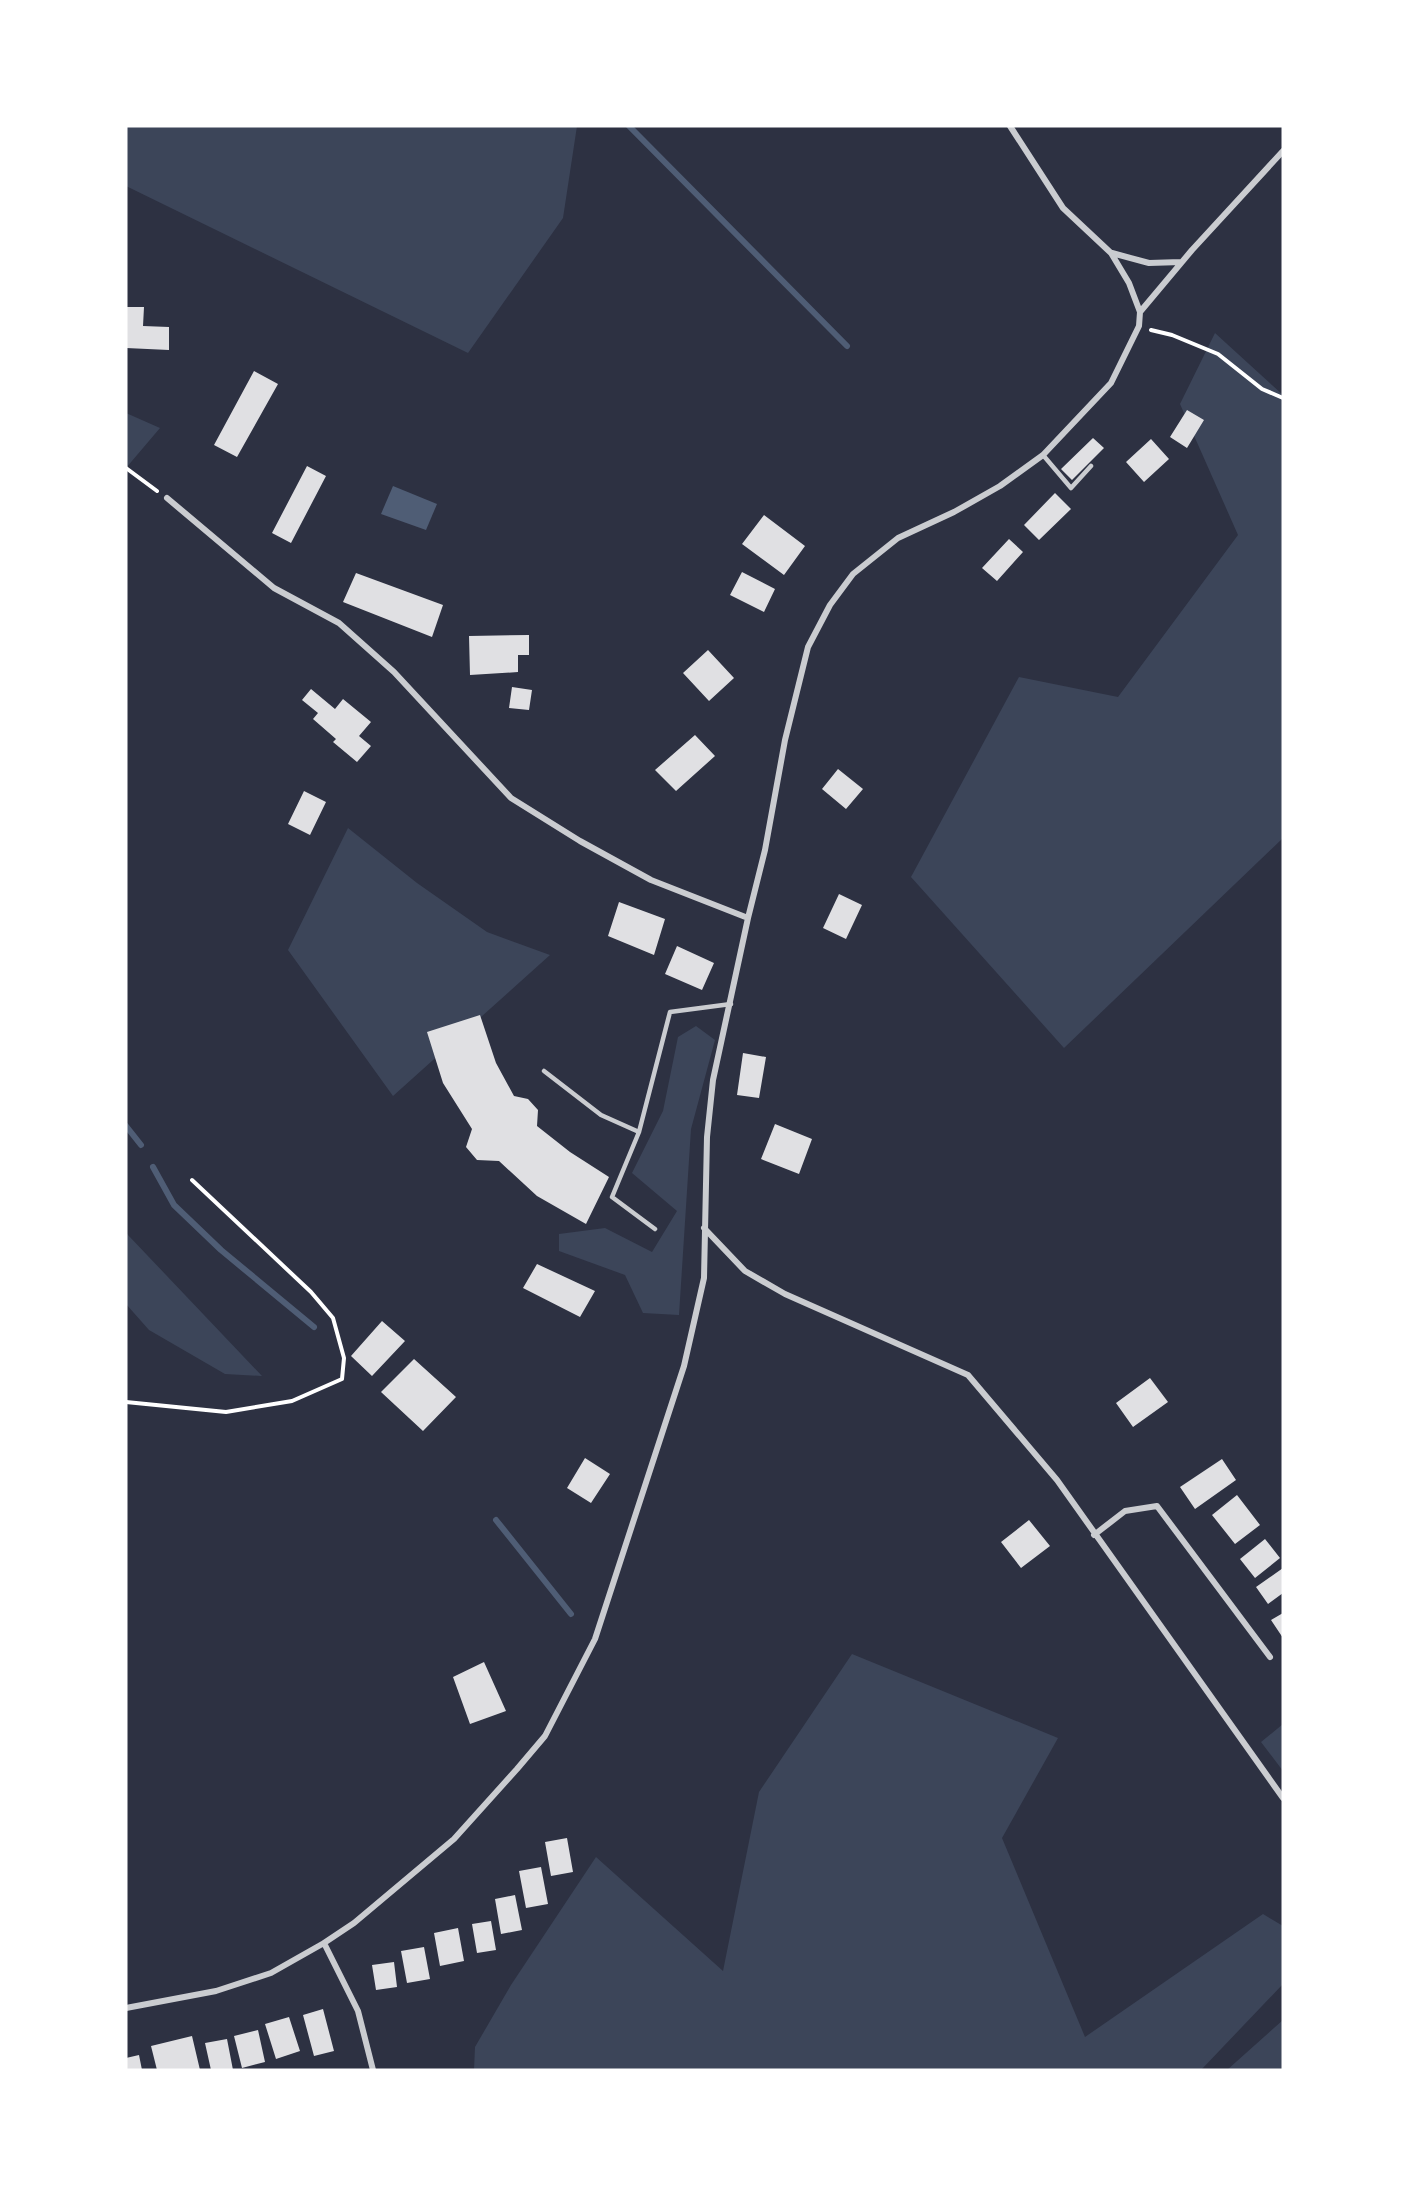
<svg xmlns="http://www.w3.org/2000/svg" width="1409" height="2196" font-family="'Space Grotesk',sans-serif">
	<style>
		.green { fill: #3c4559 }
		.water { fill: #4f5d75 }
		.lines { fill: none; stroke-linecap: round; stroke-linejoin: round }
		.stream { stroke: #4f5d75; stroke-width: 6 }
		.building { fill: #e0e0e3 }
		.path { stroke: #fff; stroke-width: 4 }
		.service { stroke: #caccd0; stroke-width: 4.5 }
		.minor { stroke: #caccd0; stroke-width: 6 }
	</style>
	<rect width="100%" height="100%" fill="#2d3142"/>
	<path class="green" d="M126,126H577L563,218L468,353L126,186Z
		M1215,333L1283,395V838L1064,1048L911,877L1019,677L1118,697L1238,535L1180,404Z
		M126,413L160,428L126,468Z
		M348,828L417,883L487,932L550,955L393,1096L288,950Z
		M696,1026L715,1040L691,1129L679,1315L643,1313L625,1275L559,1251V1234L605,1228L652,1252L677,1211L632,1173L663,1111L678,1037Z
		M126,1232L128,1235L262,1376L225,1374L149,1330L126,1304Z
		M852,1654L1058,1738L1002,1838L1085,2037L1263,1914L1283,1926V1984L1201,2070H474L475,2047L511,1985L596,1857L723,1971L759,1792Z
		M1283,1724V1771L1261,1742Z
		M1283,2020V2070H1227Z"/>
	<path class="water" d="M393,486L437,504L426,530L381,514Z"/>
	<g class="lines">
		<path class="stream" d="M629,126L847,346
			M126,1126L141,1145
			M153,1167L174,1205L221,1250L314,1327
			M496,1520L571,1614"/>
	</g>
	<path class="building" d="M127,307H144L143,326L169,327V350L126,348Z
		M254,371L278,384L237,457L214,445Z
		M1187,410L1204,420L1187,448L1170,437Z
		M1093,438L1104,448L1072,480L1061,469Z
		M1151,439L1169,459L1144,482L1126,462Z
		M307,466L326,476L291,543L272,533Z
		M1055,493L1071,509L1039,540L1024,525Z
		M764,515L805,546L784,575L742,544Z
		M1009,539L1023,552L997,581L982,568Z
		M742,572L775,589L764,612L730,595Z
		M356,573L443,605L432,637L343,602Z
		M529,635V655H518V672L470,675L469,636Z
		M708,650L734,678L709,701L683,673Z
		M512,687L532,690L529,710L509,708Z
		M311,689L335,709L343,699L371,722L359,736L371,746L357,762L333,742L336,739L313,719L318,713L302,700Z
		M695,735L715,756L676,791L655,770Z
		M838,769L863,789L846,809L822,789Z
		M304,791L326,802L310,835L288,824Z
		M839,894L862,905L846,939L823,928Z
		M619,902L665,919L654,955L608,936Z
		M677,946L714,963L702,990L665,974Z
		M480,1015L496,1063L514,1096L528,1099L538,1110L537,1126L570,1152L609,1177L586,1224L537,1196L499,1161L477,1160L466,1147L472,1129L443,1083L427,1032Z
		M743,1053L766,1057L759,1098L737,1095Z
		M775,1124L812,1139L799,1174L761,1159Z
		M537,1264L595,1291L580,1317L523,1288Z
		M382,1321L405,1341L372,1376L351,1356Z
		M414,1359L456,1397L423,1431L381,1392Z
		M1150,1378L1168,1402L1133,1427L1116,1403Z
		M585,1458L610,1474L591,1503L567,1488Z
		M1222,1459L1236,1480L1195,1509L1180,1487Z
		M1237,1495L1260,1525L1235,1544L1212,1515Z
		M1029,1520L1050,1546L1021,1568L1001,1542Z
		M1265,1539L1280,1558L1255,1578L1240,1559Z
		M1283,1568V1593L1268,1604L1256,1587Z
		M1283,1613V1638L1271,1620Z
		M484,1662L506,1711L470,1724L453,1677Z
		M567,1838L573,1872L551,1876L545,1842Z
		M541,1867L548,1904L526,1908L519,1871Z
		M515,1895L522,1930L501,1934L495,1899Z
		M491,1921L496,1950L477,1953L472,1924Z
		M458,1928L464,1961L440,1966L434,1933Z
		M424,1947L430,1979L407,1983L401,1951Z
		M394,1962L397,1987L376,1990L372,1965Z
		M323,2009L334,2051L314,2056L303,2015Z
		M289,2017L300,2051L276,2059L265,2024Z
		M258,2030L265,2062L242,2068L234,2036Z
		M192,2036L200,2070H157L151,2046Z
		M227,2039L233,2070H211L205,2043Z
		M139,2055L142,2070H126V2058Z"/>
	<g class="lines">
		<path class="path" d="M1151,330L1172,335L1218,354L1262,389L1283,398
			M126,468L157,491
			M126,1402L226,1412L292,1401L342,1379L344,1358L333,1318L311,1292L192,1180"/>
		<path class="service" d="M1043,455L1071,488L1091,466
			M544,1071L601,1115L639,1132L670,1012L731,1004
			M639,1132L612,1197L655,1229"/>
		<path class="minor" d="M1112,253L1149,263L1181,262
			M1140,312L1192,250L1283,151
			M167,498L274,588L339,623L394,672L511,798L580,841L651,880L748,918
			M704,1228L745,1271L785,1294L968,1375L1057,1480L1283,1798
			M1094,1535L1125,1511L1157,1506L1270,1657
			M324,1943L358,2011L373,2070
			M126,2008L216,1991L271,1973L324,1943L354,1923L454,1839L517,1769L545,1736L595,1639L684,1366L704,1278L707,1137L713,1080L748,918L765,850L785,740L808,647L830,605L853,574L898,538L954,512L1000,486L1043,455L1111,383L1139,326L1140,312L1129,283L1111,253L1063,208L1010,126"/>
	</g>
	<rect width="1409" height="2196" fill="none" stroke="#ffffff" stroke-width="255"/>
</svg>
